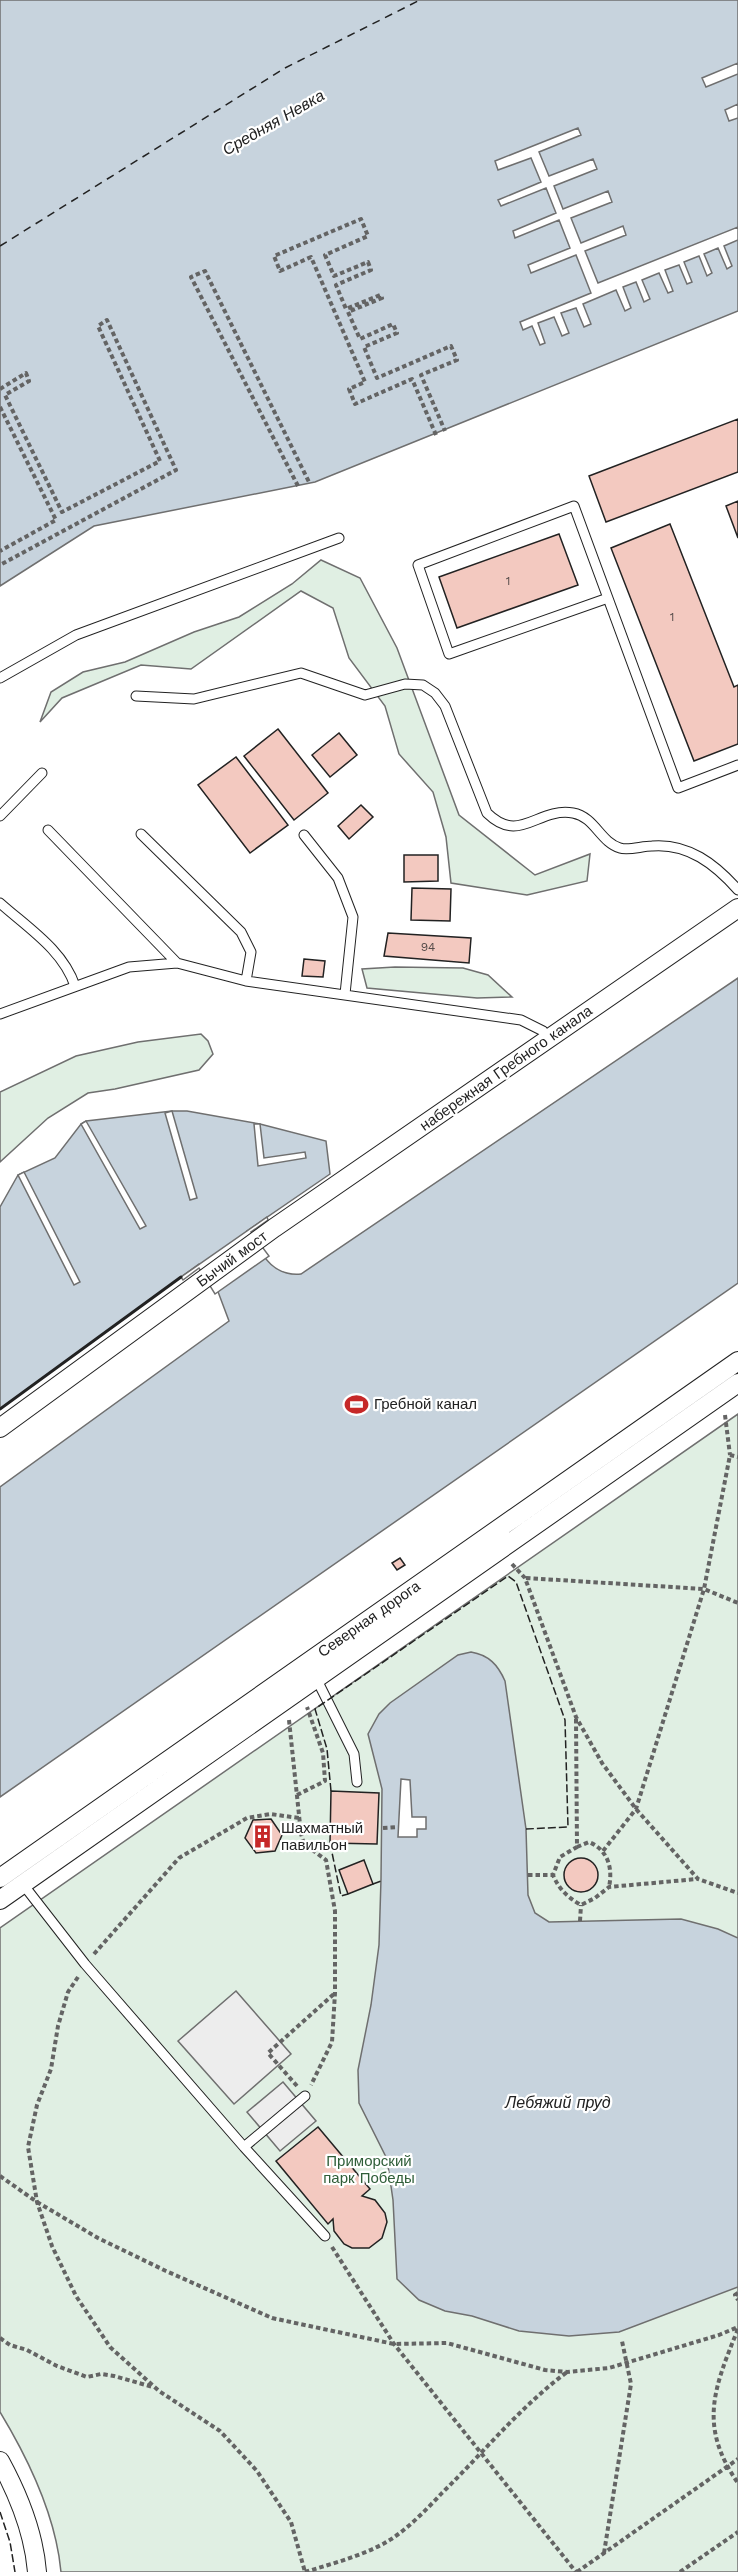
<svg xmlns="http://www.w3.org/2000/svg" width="738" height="2572" font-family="'Work Sans',sans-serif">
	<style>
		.green { fill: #e0efe3; stroke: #6f6f6f; stroke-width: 1.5 }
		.parking { fill: #ededed; stroke: #6f6f6f; stroke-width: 1.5 }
		.water { fill: #c7d3dd; stroke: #6f6f6f; stroke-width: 1.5 }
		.pier { fill: #fff; stroke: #6f6f6f; stroke-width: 1.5 }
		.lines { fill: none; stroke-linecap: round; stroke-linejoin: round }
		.ferry { stroke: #222; stroke-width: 1.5; stroke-dasharray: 8 6; stroke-linecap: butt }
		.building { fill: #f3c9c0; stroke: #222; stroke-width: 1.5 }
		.service-casing { stroke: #222; stroke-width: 11 }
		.minor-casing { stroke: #222; stroke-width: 20 }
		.path { stroke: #646464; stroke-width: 4; stroke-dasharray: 4.5 3; stroke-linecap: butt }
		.service { stroke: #fff; stroke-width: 9 }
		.minor { stroke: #fff; stroke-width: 18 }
		.fence { stroke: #222; stroke-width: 1.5; stroke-dasharray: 8 3; stroke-linecap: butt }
		.wall { stroke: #222; stroke-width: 3 }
		.labels { text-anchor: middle; stroke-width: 4.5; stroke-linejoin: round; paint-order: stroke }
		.number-label { font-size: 12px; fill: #564c4a }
		.street-label { font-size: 15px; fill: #222; stroke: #fff }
		.poi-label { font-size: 15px; fill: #222; stroke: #fff; text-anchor: start }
		.park-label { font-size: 15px; fill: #2f5e38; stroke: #fff }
		.water-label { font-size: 16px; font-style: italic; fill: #222; stroke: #fff }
	</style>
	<rect width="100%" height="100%" fill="#fff"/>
	<path class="green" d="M321,560L360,578L397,648L459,815L535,875L590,854L587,881L527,895L451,883L446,837L433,792L399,754L385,706L349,658L333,608L301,591L191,669L141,665L62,698L40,722L51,692L83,672L125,662L194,632L239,617L292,584Z
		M395,967L463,968L488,975L512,997L477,998L367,988L362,969Z
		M201,1034L208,1041L213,1054L199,1070L115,1089L88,1093L48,1118L0,1162V1092L76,1056L138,1042Z
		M738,1414V2572H61C56,2516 29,2460 0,2412V1928Z"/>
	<path class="parking" d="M236,1991L291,2054L234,2104L178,2041Z
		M283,2082L316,2121L280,2151L247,2112Z"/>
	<path class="water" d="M0,0H738V311L315,482L94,526L0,586Z
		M738,978V1283L0,1797V1487L229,1321L217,1289L199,1264L0,1409V1207L18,1175L55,1158L81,1124L86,1121L172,1111H187L260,1124L326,1141L330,1174L247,1231C261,1253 272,1277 301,1274Z
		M471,1652C489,1655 498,1665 505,1681L526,1829L528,1895L535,1913L549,1922L681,1919L718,1929L738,1938V2287L619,2332L569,2336L519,2331L472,2316L445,2311L419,2300L397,2279L393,2200L387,2159L359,2103L358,2070L371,2005L379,1945L381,1879L382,1789L368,1734L379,1714L390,1703L458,1655Z"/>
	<path class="pier" d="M738,63V74L706,87L702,78Z
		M738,104V118L729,121L725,110Z
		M578,128L581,135L539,152L549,176L593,159L597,169L554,186L563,209L608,191L612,202L571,218L581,243L623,226L626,235L585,251L598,283L738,227V240L724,246L732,266L727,269L718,248L704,254L712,273L707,276L699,256L684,262L692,282L687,284L679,265L665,270L673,291L668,293L659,273L642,280L650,299L644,302L636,282L623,287L631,308L625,311L616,290L583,304L591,324L584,327L576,308L561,313L569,333L562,336L554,317L538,323L545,343L540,345L532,326L523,330L520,322L591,293L576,255L531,273L528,265L570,248L559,220L515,238L513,231L556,213L546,188L501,206L498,200L541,182L531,158L498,170L495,161Z
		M172,1111L197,1198L190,1200L165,1113Z
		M86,1121L146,1226L140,1229L81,1124Z
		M254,1124H260L264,1158L305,1152L306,1158L258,1166Z
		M24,1172L80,1282L74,1285L18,1175Z
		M267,1217L268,1220L251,1232L269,1256L215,1294L199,1268L183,1280L181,1277Z
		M401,1779L410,1780L412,1817H426V1829H417V1837H398Z"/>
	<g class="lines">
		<path class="ferry" d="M0,246L285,68L420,0"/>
	</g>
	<path class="building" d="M738,419V472L606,522L589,476Z
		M738,501V538L726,506Z
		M670,524L734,687L738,685V744L694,761L611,548Z
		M559,534L578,585L457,628L439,577Z
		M278,729L328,793L294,820L244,756Z
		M339,733L357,755L330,777L312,755Z
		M236,757L288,825L250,853L198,785Z
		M361,805L373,817L349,839L338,826Z
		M404,855H438V881L404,882Z
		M412,888L451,889L450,921L411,920Z
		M388,933L471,938L469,963L384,956Z
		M304,959L325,961L323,977L302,976Z
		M400,1558L405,1565L397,1570L392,1563Z
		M331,1791L379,1793L377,1844L330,1843Z
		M271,1819L282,1835L275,1851L256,1853L245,1838L253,1820Z
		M564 1875a17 17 0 1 1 34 0a17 17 0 1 1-34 0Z
		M364,1860L373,1884L348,1894L339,1870Z
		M318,2127L370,2189L362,2196L375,2200L385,2213L387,2222L382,2238L369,2248H352L344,2244L334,2231L333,2219L328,2224L276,2161Z"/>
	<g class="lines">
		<defs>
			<path id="service" d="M608,598L449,654L418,565L574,506L678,788L738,765
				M0,678L76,635L339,538
				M136,696L194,699L301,673L365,695L405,684L423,685L435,693L445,706L487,813C520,845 537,807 573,813C595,817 600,842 620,848C628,851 642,846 652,846C688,843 715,864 738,890
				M0,816L42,773
				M48,830L177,963
				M141,834L241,932L251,952L246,981
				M304,835L338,878L353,917L345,994
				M0,903C28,928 63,950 75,986
				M0,1014L129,967L177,963L246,981L521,1020L543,1031L548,1038
				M316,1678L354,1754L357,1782
				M22,1883L85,1964L244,2147L325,2236
				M244,2147L305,2096"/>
			<path id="minor" d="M0,1428L274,1228L738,908
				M0,1878L738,1361
				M0,1900L738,1383
				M0,2461C18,2494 34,2534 37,2572"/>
		</defs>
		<use href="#service" class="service-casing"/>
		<use href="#minor" class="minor-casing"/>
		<path class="path" d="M0,389L26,373L29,381L5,395L62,512L160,461L98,326L107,320L176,470L0,565
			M0,407L56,520L0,551
			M436,435L412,379L355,404L349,389L365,382L311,257L280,271L274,256L361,219L368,236L325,255L334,276L368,262L371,270L336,285L346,309L380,295L382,298L348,312L360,339L393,324L397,333L364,347L377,378L451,346L457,360L421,375L445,431
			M298,486L191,277L205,271L310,484
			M725,1415L730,1455
			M512,1564L525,1578L576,1717L602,1763L636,1809L698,1879L738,1893
			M526,1578L704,1589L738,1603
			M576,1719L577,1847L560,1857L553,1875C559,1889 567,1897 581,1905L595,1898L609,1887L697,1879
			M289,1720L301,1834L304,1844L326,1860L335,1911V1993L332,2042L311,2085
			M297,1795L325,1781L323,1753L307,1707
			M383,1828L398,1827
			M577,1847L589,1842C608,1850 613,1868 609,1887
			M603,1851L636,1809L704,1589L730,1455L738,1457
			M528,1875H553
			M580,1921L581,1905
			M94,1954L179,1858L247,1818L270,1814L299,1818
			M78,1977L68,1992L58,2026L51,2069L37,2105L28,2147L37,2202L52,2246L76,2296L110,2347L159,2391L220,2431L257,2471L291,2522L305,2572
			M297,2086L268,2053L335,1993
			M0,2176L37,2202L98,2238L166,2271L272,2318L394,2344L447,2343L545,2370L567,2372L609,2368L719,2335L738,2327
			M332,2247L394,2344L576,2572
			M738,2293L735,2295L738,2300
			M738,2329C714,2388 698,2426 738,2483
			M0,2338L10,2345L27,2350L57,2366L87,2377L101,2374L114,2376L153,2387
			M604,2553L631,2384L622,2341
			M305,2572C331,2564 358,2557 383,2544C405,2532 425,2511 442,2493C483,2453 520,2407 567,2372
			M577,2572L738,2459
			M680,2572L738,2532"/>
		<use href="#service" class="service"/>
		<use href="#minor" class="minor"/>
		<path class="fence" d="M331,1791L327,1749L315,1709L508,1576L516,1582L565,1720L568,1827L526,1829
			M330,1843L341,1896L348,1894
			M373,1884L381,1881
			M0,2512L10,2542L15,2572"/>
		<path class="wall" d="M0,1409L181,1277"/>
	</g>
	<defs>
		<symbol id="stadium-bare" viewBox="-9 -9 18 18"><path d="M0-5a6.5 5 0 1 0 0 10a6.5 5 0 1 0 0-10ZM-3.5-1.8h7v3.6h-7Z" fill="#c62828" stroke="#fff" stroke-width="2.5" paint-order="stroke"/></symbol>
		<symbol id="building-bare" viewBox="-9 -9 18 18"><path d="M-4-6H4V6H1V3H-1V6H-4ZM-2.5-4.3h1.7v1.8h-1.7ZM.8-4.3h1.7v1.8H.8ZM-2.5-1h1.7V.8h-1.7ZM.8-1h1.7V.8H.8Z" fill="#c62828" stroke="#fff" stroke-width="2.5" paint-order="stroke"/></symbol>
	</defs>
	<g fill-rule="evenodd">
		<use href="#stadium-bare" x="340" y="1388" width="33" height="33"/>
		<use href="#building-bare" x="246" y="1820" width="33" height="33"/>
	</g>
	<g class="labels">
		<g class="number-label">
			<text x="508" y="585">1</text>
			<text x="672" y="621">1</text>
			<text x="428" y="951">94</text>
		</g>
		<g class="street-label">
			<text transform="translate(506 1068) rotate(-35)" y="5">набережная Гребного канала</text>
			<text transform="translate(232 1259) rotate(-36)" y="5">Бычий мост</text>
			<text transform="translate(369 1619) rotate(-35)" y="5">Северная дорога</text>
		</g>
		<g class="poi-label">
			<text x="374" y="1409">Гребной канал</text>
			<text x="281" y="1833">Шахматный<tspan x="281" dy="17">павильон</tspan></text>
		</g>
		<g class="park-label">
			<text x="369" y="2166">Приморский<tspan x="369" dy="17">парк Победы</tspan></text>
		</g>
		<g class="water-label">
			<text transform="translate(273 122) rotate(-30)" y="6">Средняя Невка</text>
			<text x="558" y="2108">Лебяжий пруд</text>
		</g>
	</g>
</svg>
